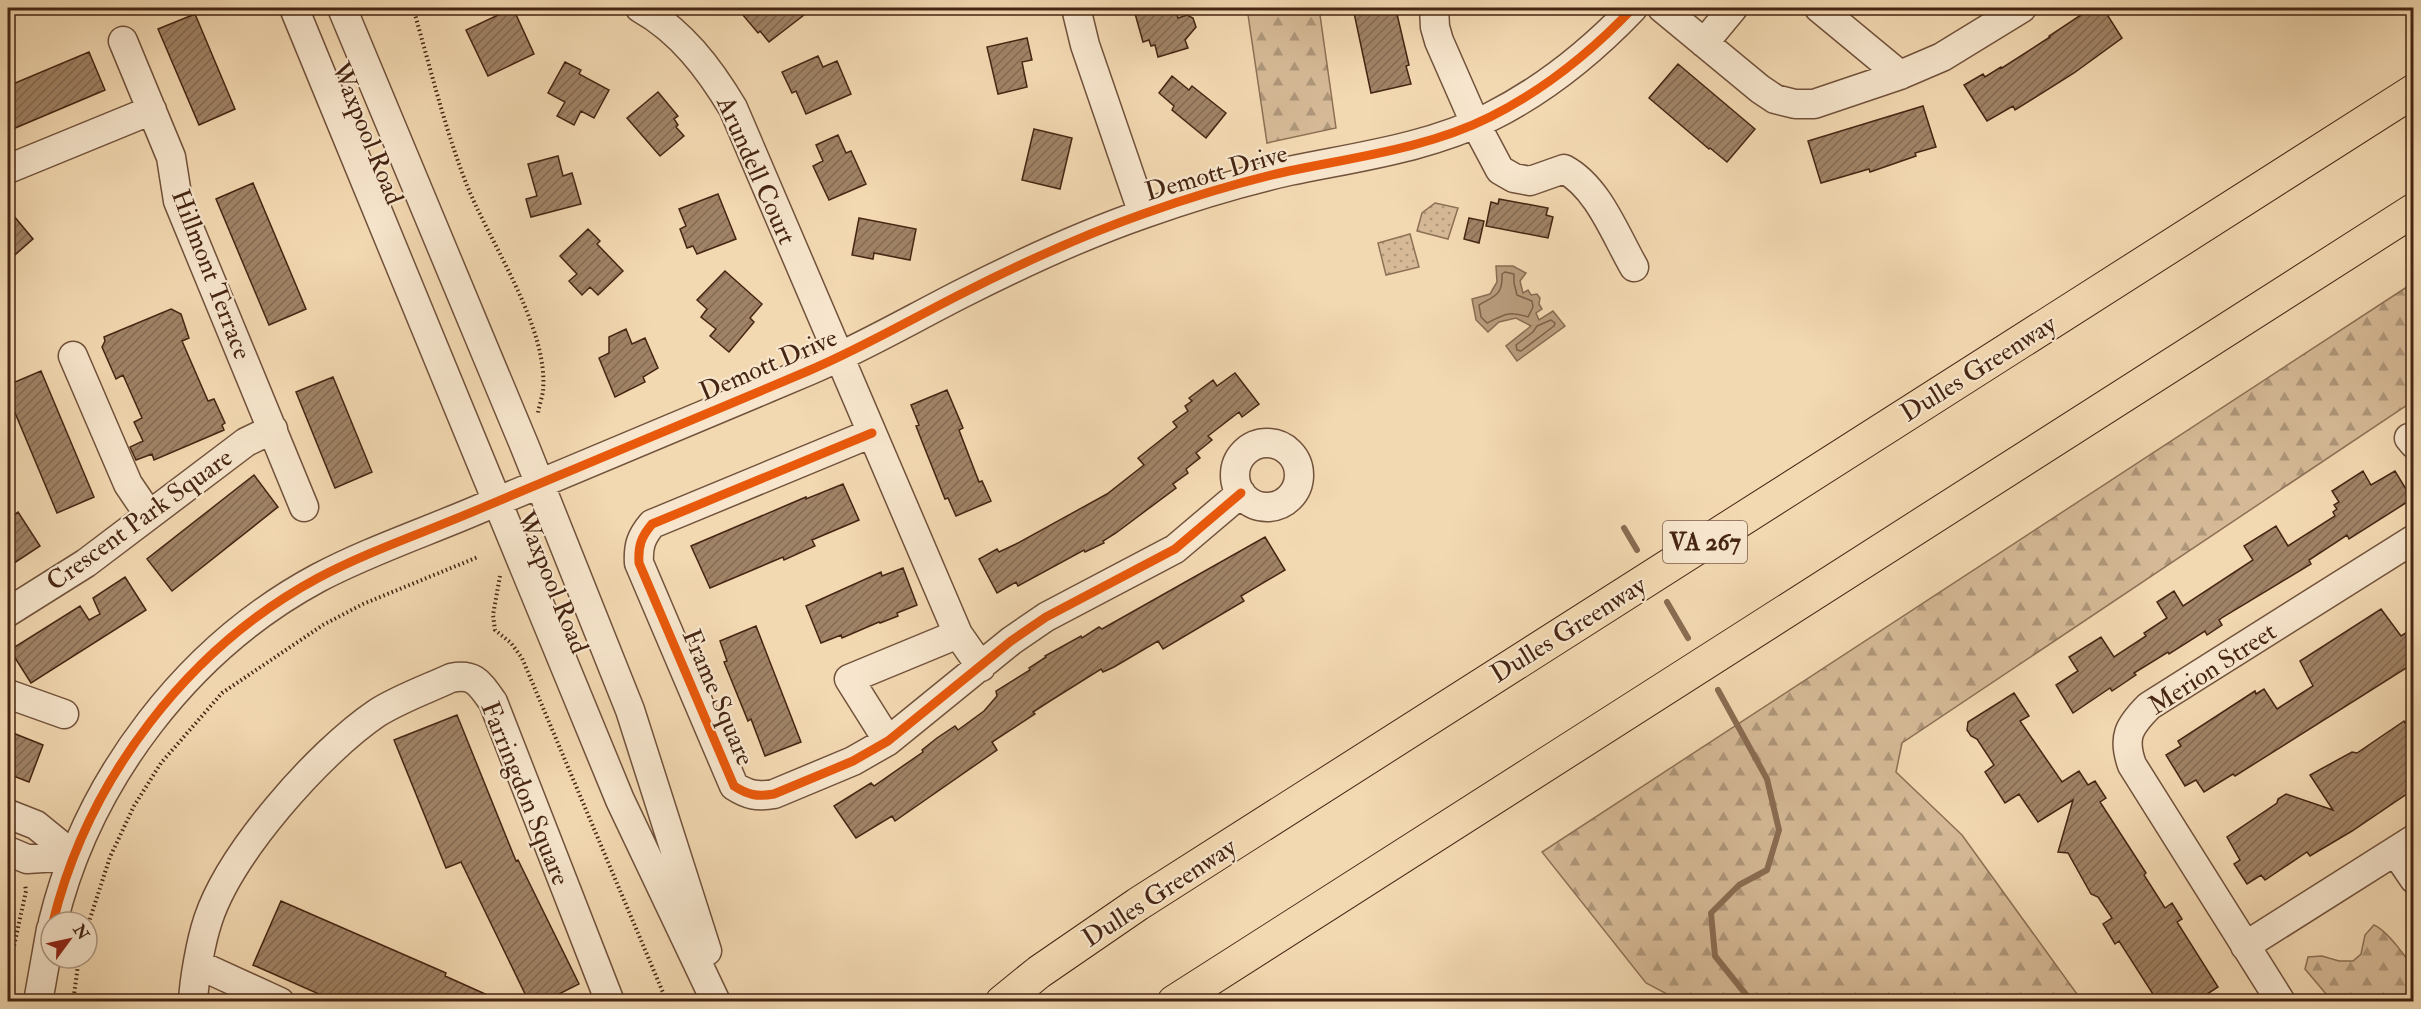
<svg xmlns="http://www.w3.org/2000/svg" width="2421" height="1009" font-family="'IM FELL Double Pica',serif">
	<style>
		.forest { fill: url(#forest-firs); stroke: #8e7055; stroke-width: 1.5 }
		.park { fill: url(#park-dots); stroke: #8e7055; stroke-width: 1.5 }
		.water { fill: #b89c7c; stroke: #8a6c52; stroke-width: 1.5 }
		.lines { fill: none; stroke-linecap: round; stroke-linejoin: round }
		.shore { stroke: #7f6048; stroke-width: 1.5 }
		.stream { stroke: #8a6c52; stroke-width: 6 }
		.building { fill: url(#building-hatch); stroke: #462513; stroke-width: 1.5 }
		.minor-casing { stroke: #71523b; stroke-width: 31 }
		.highway-casing { stroke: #462513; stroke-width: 35 }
		.path { stroke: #462513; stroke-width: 4; stroke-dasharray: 1.5 3; stroke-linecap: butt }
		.minor { stroke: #f7e6cd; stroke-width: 28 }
		.highway { stroke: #f3d9b2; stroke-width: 33 }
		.cycleway-casing { stroke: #f7e6cd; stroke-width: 13 }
		.cycleway { stroke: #e8590c; stroke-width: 9 }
		.labels { text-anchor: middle; stroke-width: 4.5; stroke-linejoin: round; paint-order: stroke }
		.shield { fill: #f7e6cd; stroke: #7b5f4b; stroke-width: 1.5 }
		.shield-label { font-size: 24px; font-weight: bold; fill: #462513 }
		.street-label { font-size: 26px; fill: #462513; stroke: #f7e6cd }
	</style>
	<defs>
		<pattern id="forest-firs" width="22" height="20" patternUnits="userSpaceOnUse" patternTransform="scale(1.5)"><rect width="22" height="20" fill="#d6ba97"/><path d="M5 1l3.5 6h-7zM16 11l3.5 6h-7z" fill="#af977a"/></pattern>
		<pattern id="park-dots" width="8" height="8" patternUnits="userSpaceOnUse" patternTransform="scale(1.5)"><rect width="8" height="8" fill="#d6ba97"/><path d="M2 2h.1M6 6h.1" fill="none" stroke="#af977a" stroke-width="1.8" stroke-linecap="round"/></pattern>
		<pattern id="building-hatch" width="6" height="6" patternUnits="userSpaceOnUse" patternTransform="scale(1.5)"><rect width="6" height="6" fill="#a08366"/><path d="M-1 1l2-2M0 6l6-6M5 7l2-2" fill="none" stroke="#846b53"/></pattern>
	</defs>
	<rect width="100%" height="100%" fill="#f3d9b2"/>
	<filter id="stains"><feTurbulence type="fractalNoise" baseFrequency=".00333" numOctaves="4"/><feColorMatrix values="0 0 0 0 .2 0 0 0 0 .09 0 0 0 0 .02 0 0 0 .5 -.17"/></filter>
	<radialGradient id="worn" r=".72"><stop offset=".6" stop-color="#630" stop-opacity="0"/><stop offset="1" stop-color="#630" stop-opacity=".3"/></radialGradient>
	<path class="forest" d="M1247,8H1319L1336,128L1267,143Z
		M2413,283V401L1902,743L1896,772L1962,835L2082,1001H1680L1646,983L1542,852Z
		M2374,925C2386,930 2410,960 2414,972C2416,981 2414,993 2413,1001H2332L2305,969L2308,957L2322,956L2339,961H2353L2361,954L2365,935Z"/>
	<path class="park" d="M1435,203L1458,208L1448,239L1417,231L1422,213Z
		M1410,234L1419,267L1386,275L1378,243Z"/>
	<path class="water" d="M1496,266H1513L1526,273L1520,281L1523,293L1528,290L1531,295L1537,294L1540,298L1539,304L1542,309L1536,313L1539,320L1553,311L1565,326L1517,361L1506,346L1531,326L1516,318L1499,322L1488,332L1476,320L1472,299L1490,294L1497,282Z"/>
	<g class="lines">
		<path class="shore" d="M1505,272L1514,274V283L1517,295L1532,301L1533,307L1528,317C1508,310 1504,315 1487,323L1481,317L1479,305C1494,296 1503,296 1502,274Z
			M1551,320L1555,323L1554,326L1521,351L1517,350L1516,345L1533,332L1537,326Z"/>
		<path class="stream" d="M1624,528L1637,550
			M1667,602L1688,638
			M1718,690L1767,779L1779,830L1767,870L1739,885L1711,913L1715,956L1752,1002"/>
	</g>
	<path class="building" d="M513,8L534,54L488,76L466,30Z
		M737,8H813L769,42L760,31L758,33Z
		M1144,8H1175L1178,18L1187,15L1193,18L1196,27L1185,40L1188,48L1158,57L1155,45L1151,46L1149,40L1143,42L1134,10Z
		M1353,8H1394L1395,14H1397L1409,65L1406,66L1411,84L1371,93Z
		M2089,8H2103L2122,38L2074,73L2015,110L2013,106L1987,121L1964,85L1983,74L1985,77L2001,67L2002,68L2050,37L2049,36L2081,15L2080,13Z
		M195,14L235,109L199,125L158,29Z
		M1027,38L1032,60L1022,62L1027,87L998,94L987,47Z
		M89,52L105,90L8,131V86Z
		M818,56L823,67L837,61L851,94L806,114L796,91L792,93L782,72Z
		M565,62L581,70L579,74L609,90L594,118L581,111L574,125L557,116L565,102L548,93Z
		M1678,64L1755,129L1727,162L1710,148L1709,149L1649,98Z
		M1172,76L1189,90L1192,86L1226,113L1206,138L1172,110L1174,106L1159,93Z
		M658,92L678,116L674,119L678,125L676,127L684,136L660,156L627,118Z
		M1923,106L1936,147L1915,153L1916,156L1870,172L1869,169L1821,183L1808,141Z
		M1034,129L1072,138L1060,189L1022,180Z
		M838,135L846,153L851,151L866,184L829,200L813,166L823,161L816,145Z
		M558,156L563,176L572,173L581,204L531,217L526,199L537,196L528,164Z
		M253,183L306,309L269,325L216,199Z
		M718,194L736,239L697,254L693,246L687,248L680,229L686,226L679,209Z
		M1499,199L1548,208L1546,215L1553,217L1548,238L1486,226L1491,202L1498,204Z
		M8,209L33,239L8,261Z
		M859,218L916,229L910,260L874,253L873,259L852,255Z
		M1469,218L1484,221L1479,243L1464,239Z
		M588,229L600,241L597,244L623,271L598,295L590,287L582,295L569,281L577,274L560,256Z
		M725,271L762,304L750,318L754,322L729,352L710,336L716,329L701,317L707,309L697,300Z
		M171,309L181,314L189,338L182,341L208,401L214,399L225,423L222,425L224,430L154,460L152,454L136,460L130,447L143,441L134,422L142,418L123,375L116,379L102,347L105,341L104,337Z
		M626,329L632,344L645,338L658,368L643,377L645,382L615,397L599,358L609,353V337Z
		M41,371L94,497L57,513L8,396V385Z
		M1235,373L1259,404L1242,417L1239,412L1208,436L1212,440L1196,453L1200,458L1186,469L1188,473L1173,484L1176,488L1116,533L1103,541L1104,543L1085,552L1084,550L1018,586L1016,582L997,593L979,559L997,549L999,552L1016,544L1107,494L1144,465L1138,458L1177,427L1173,422L1188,411L1185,406L1192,401L1189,398L1213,380L1217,386Z
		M333,377L372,472L335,488L296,392Z
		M947,390L963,428L959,430L979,482L982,481L991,501L956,516L948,498L945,499L923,444L916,426L919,425L911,405Z
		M2363,471L2371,485L2395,471L2412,499L2349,539L2347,535L2309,560L2311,564L2223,617L2219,620L2222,625L2207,635L2205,631L2169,654L2168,652L2134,673L2136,675L2112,691L2110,688L2073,713L2056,685L2078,671L2069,657L2101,637L2114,657L2146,636L2144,633L2167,618L2157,602L2174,591L2183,606L2253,560L2244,546L2276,526L2288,546L2335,516L2333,512L2337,509L2334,505L2339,502L2332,491Z
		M254,475L278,507L172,591L147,559Z
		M843,484L859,520L812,540L815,546L784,560L783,557L710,588L691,546L806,497V499Z
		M18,512L40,546L8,567V519Z
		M1265,537L1285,570L1241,596L1244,601L1163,649L1158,641L1114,667L1103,672L1101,669L1050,701L1033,712L1035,714L992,742L997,750L895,821L892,816L856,838L834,806L871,783L874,786L923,752L922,750L937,738L955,726L958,730L984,711L997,696L996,691L1030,670L1029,668L1046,657L1045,656L1081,636L1082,638L1099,627L1102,629Z
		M903,568L917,605L897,613L898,616L880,623L879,622L842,638L841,635L821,643L806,606L881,572L882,576Z
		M125,577L146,610L31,683L10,650L80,606L89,620L100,614L93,598Z
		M2381,609L2401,636L2414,628V663L2235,776L2233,774L2204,792L2196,780L2185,786L2166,755L2181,746L2178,741L2255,691L2256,694L2264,689L2277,709L2313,686L2300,661Z
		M756,626L801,742L765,756L751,719L748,721L724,662L727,661L720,641Z
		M2014,693L2029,716L2020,721L2062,782L2079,771L2088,785L2095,781L2106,798L2100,802L2146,873L2144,875L2165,908L2172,903L2182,919L2177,922L2218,987L2195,1002H2158L2119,941L2115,944L2103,924L2112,918L2098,897L2091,894L2068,853L2058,852L2073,800L2038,822L2019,794L2005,803L1985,772L1994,765L1977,739L1971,736L1967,730L1968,722Z
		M457,715L516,861L518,860L579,984L543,1002H529L461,862L446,868L394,740Z
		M2414,717V789L2352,831L2310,856L2307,852L2265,880L2261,875L2247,884L2234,864L2240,860L2227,837L2277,803L2278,799L2286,794L2333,810L2310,775L2352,752L2357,753L2404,721L2405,723Z
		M8,731L43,745L29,782L8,774Z
		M281,901L446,973L445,976L503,1002H337L253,965Z"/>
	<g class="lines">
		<defs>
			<path id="minor" d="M294,8L620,800L716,1002
				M342,8L525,447L630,710L707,951
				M640,8C681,31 709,68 733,108L958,634L981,667
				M1076,8L1085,45L1143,214
				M1434,8L1435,27L1439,41L1475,123L1500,170L1514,178L1530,181L1564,169C1598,187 1615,234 1634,267
				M1662,8L1760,89L1775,99L1795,104H1814L1900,75L1942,57L2022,8
				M1819,8L1900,75
				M123,41L171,157L178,201L304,507
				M1704,43L1733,8
				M8,169L152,110
				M73,356L128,484L149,515
				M872,433L652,524C641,537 638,546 639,563L734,786C748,795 757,797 774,794L853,761L888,741L1011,641L1046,617L1175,549L1241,493
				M2409,438L2414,444
				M1235 475a32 32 0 1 1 64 0a32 32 0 1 1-64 0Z
				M8,612L86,563L246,442L273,429
				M8,694L64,714
				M888,741L849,679L958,634
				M8,814L36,825L74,856L27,859L8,851
				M2395,851L2414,879
				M53,922C88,779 188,648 318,578C371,550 429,531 484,507C591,461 700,417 808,371C860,349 910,320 961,294C1020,264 1080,236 1143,214C1191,197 1240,182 1289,171C1356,157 1428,148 1490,117C1544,90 1592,51 1633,8
				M2245,946L2414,839
				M199,965L280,1002
				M38,1002L51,929
				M193,1002C194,979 201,941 208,920C230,853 318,753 377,713C399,699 427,689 451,678C475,673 480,684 493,702L610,1002
				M2281,1002L2132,765C2122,737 2129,726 2149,706L2414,539"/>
			<path id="highway" d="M1002,1002L1039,972L1138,904L2414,91
				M1174,1002L2414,210"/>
		</defs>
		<use href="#minor" class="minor-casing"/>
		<use href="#highway" class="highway-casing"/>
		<path class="path" d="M413,8C430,66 444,126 466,183C489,242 549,327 543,391C542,398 539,406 538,413
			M500,576L493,615L495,630L511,643L522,658L667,1002
			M87,928L110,857L134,806L161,763L222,693L323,625L363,604L478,557
			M8,990L12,955L26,891L25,884
			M73,1002L79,958"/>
		<use href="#minor" class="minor"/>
		<use href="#highway" class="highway"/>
		<defs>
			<path id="cycleway" d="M872,433L652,524C641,537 638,546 639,563L734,786C748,795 757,797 774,794L853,761L888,741L1011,641L1046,617L1175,549L1241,493
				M53,922C88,779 188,648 318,578C371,550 429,531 484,507C591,461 700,417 808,371C860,349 910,320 961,294C1020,264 1080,236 1143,214C1191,197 1240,182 1289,171C1356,157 1428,148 1490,117C1544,90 1592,51 1633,8"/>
		</defs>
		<use href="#cycleway" class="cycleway-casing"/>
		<use href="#cycleway" class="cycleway"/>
	</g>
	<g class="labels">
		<rect class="shield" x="1663" y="521" width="84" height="42" rx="4.5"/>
		<g class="shield-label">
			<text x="1705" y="550">VA 267</text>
		</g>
		<g class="street-label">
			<text transform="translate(368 133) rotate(68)" y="9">Waxpool Road</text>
			<text transform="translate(757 170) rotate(66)" y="9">Arundell Court</text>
			<text transform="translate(1216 172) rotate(-16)" y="9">Demott Drive</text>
			<text transform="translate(212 274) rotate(69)" y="9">Hillmont Terrace</text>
			<text transform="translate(768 364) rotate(-23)" y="9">Demott Drive</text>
			<text transform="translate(1978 368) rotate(-32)" y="9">Dulles Greenway</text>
			<text transform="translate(139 519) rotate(-36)" y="9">Crescent Park Square</text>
			<text transform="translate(553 582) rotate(68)" y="9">Waxpool Road</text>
			<text transform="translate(1568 629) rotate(-32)" y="9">Dulles Greenway</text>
			<text transform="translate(2212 668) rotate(-33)" y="9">Merion Street</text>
			<text transform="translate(719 697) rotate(67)" y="9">Frame Square</text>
			<text transform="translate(526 793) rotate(68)" y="9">Farringdon Square</text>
			<text transform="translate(1159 892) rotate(-33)" y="9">Dulles Greenway</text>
		</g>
	</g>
	<rect width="2421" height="1009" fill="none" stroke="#f3d9b2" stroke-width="30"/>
	<rect x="9" y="9" width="2403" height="991" fill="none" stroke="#462513" stroke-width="3"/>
	<rect x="15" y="15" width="2391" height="979" fill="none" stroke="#462513" stroke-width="1.5"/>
	<g transform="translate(69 940) rotate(57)"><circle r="28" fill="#f7e6cd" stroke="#b09983" stroke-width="1.5"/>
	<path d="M0-4.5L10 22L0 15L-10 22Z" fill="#8f2418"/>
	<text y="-9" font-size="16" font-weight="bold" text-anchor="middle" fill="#462513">N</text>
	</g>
	<rect width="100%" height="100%" filter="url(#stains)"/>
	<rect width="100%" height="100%" fill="url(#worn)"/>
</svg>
